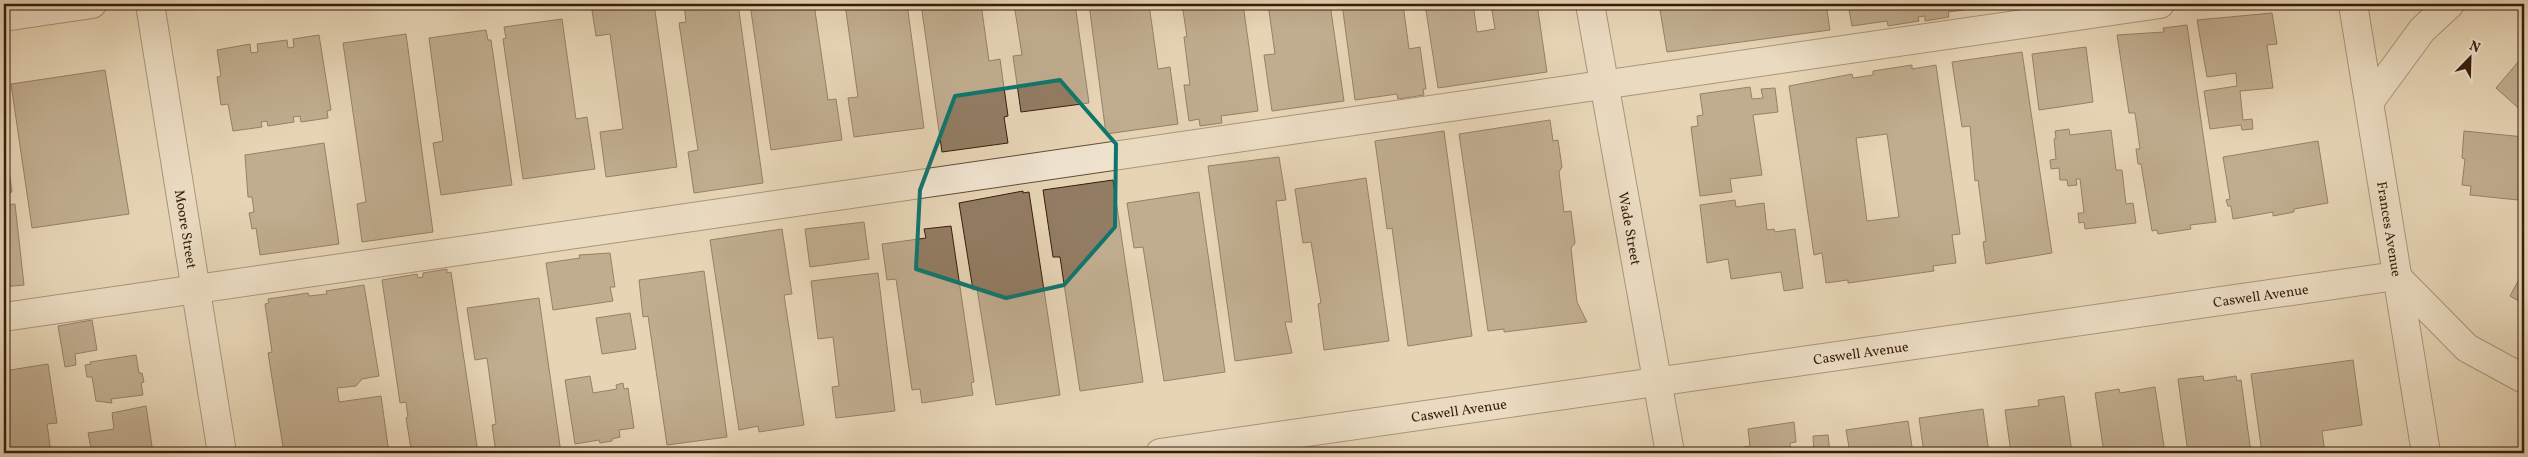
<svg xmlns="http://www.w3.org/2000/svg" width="2528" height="457" font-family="Vollkorn,serif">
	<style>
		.building { fill: #927c63; stroke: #371c0b; fill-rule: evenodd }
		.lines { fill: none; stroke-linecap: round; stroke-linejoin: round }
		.minor-casing { stroke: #634a36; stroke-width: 30 }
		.minor { stroke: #efe3cf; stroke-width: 28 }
		.marked { fill: none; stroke: #0f766e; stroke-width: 4; stroke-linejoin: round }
		.labels { text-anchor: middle; stroke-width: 5; stroke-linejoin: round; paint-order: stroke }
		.street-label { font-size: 14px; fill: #371c0b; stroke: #efe3cf }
	</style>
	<rect width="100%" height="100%" fill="#e6d4b5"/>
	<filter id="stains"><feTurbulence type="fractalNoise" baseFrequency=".004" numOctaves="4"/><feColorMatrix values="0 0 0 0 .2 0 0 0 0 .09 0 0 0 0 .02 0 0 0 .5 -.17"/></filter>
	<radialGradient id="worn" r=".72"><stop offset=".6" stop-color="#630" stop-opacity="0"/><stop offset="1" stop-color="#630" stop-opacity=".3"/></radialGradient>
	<path class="building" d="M591,4H654L677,167L606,177L600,132L623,129L610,34L596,36Z
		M684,4H738L763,183L694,193L688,152L698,150L679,23L686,22Z
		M750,4H814L828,100L836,99L842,140L771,150Z
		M845,4H907L924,128L854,137L848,98L858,97Z
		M921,4H981L989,61L1000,59L1008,116L1004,117L1008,143L942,152Z
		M1014,4H1075L1089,103L1021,112L1013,56L1022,55Z
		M1089,4H1149L1158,69L1170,67L1178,124L1106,134Z
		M1178,4H1243L1258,111L1221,116L1222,123L1200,126L1199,119L1189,121L1184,85H1190L1184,37H1187L1182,4Z
		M1268,4H1330L1344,101L1272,111L1264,55L1275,54Z
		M1342,4H1403L1409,49L1420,47L1426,89H1423L1424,95L1398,99L1397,94L1355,100Z
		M1425,4H1473L1477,32L1495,29L1491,4H1537L1547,72L1438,88Z
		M1659,4H1826L1830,30L1667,52Z
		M1848,4H2002V5L1948,12L1949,17L1925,21V16L1918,17L1919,21L1888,26L1887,21L1852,26Z
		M2025,4H2039V6L2025,8Z
		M2272,13L2277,44L2267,45L2273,88L2240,91L2243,120L2252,119L2253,129L2242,130L2241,125L2210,129L2204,91L2237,86L2236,73L2207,77L2197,20Z
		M562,19L576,119L587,117L595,169L523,179L503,39L506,38L504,27Z
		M2187,25L2216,222L2190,225L2191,229L2158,234L2157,230L2152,231L2141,164H2138L2136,149H2140L2135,113H2129L2117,35L2164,32L2163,28Z
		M486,30L488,40H491L512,185L441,195L433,143L443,141L429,38Z
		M406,34L433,232L362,242L357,204L366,202L343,43Z
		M319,35L331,110L327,111L328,118L301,122L300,116L293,117L294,122L268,126L267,121L261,122L262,127L233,131L228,104L221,105L217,77L221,76L217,50L250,44L251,53L258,52L257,44L287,40L288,48L294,47L293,39Z
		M2086,47L2093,102L2039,110L2032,54Z
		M2022,52L2052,253L1986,264L1983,242L1986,241L1978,180L1975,181L1970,126L1962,127L1952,62Z
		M2524,55V113L2496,88Z
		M1912,65V69L1936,65L1960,234L1952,235L1956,263L1933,266L1934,271L1848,283V280L1826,283L1822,253L1814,255L1789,86L1852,74L1853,78L1873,75V71ZM1887,134L1899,217L1867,221L1856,138Z
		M105,70L129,214L32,228L11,84Z
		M1750,87L1752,99L1763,98L1761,89L1775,88L1778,112L1753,115L1762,175L1730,179L1732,192L1700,196L1691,127L1698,126L1697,116L1703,115L1700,94Z
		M1550,120L1553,141L1558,140L1562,167L1559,172L1564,212L1571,211L1575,243L1571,248L1577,302L1587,322L1504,332V329L1488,331L1459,134Z
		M2069,129L2070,135L2111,130L2116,170H2122L2126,204L2133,203L2136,223L2085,229L2084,222L2079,223L2078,213H2084L2080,179H2076L2077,185L2068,186L2067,180H2060L2059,168L2051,169L2050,160L2056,159L2054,139L2056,138L2055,131Z
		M1444,131L1472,336L1408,346L1392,228L1387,229L1375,141Z
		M2464,131L2524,137L2518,200L2470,195L2471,186L2462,185L2465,159L2462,158Z
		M4,134L12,192L4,194Z
		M2318,141L2328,203L2294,209V212L2273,216V212L2233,219L2231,206H2228L2226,200L2230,199L2223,157Z
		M324,143L339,244L260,255L256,228L252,229L249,213L254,212L252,197H248L245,155Z
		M1279,157L1286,200L1276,201L1292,322H1285L1292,353L1235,361L1208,166Z
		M1366,178L1389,341L1324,350L1318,304L1321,303L1311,242L1303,243L1295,189Z
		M1113,180L1143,382L1080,391L1060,257H1053L1043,190Z
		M1023,191V193L1029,192L1060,395L996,405L977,289L973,290L959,203Z
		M1199,192L1225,372L1164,381L1143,247L1134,248L1127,203Z
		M1735,200L1736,207L1764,203L1767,230L1774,229L1775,232L1795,229L1803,288L1784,291L1781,272L1731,279L1728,259L1707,263L1700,205Z
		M15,204L24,285L4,287V205Z
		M864,222L869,259L810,267L805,229Z
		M951,226L974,382L971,383L973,395L922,403L920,389L912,390L896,279L887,280L882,244L926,238L924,229Z
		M782,229L792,294L784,295L804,425L759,432L758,426L739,430L710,240Z
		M610,253L615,287H610L613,301L553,310L546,263L580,258L579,255Z
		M447,269V273L451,272L478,453H415L414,448L411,449L406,418L408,417L406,402L400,403L382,280L417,274L418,278L423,277V273Z
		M2524,270V304L2510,296Z
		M704,271L727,437L667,445L648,316L643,317L639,280Z
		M878,273L895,411L836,418L832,387L839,386L833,337L818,339L811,281Z
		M364,285L379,376L362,379L356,386L337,388L339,402L381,396L389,453H284L268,353L272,352L265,304L269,303L268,299L308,293L309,296L327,294L326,291Z
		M539,298L561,453H496L492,425L496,424L487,358L475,360L467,308Z
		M630,313L636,349L602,354L596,318Z
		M92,320L97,350L75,354L76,365L65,367L58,326Z
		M136,355L139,373H142L144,382L141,383L143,395L111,399L112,403L96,401L92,377H87L85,365L91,364L90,362Z
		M2353,360L2362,425L2322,431L2325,453H2262L2251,374Z
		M48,364L57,423L47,424L51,453H4V371Z
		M590,376L593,393L617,389L616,385L623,383L624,389L628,388L634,428L619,430L620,437L612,439V441L600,443L599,440L575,444L565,380Z
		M2203,376L2204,381L2236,376L2237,381L2241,380L2251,453H2188L2178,379Z
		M2155,387L2165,453H2104L2095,393L2119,389L2120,393Z
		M2064,396L2072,453H2011L2005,410L2039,406L2038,400Z
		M146,406L153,453H92L88,433L114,429L112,413Z
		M1983,409L1989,453H1924L1919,418Z
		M1908,421L1913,453H1850L1846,430Z
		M1794,422L1796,442L1790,443L1791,453H1739V448L1750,446L1748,429Z
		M1828,435L1830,453H1814L1813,436Z"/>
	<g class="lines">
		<defs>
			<g id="minor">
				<path id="s1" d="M150,4L222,453"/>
				<path id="s2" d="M1590,4L1670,453"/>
				<path id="s3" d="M2353,4L2426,453"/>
				<path d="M4,17L92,4"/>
				<path d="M2370,101L2422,30L2450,4"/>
				<path d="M2396,276L2467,348L2524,379"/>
				<path d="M4,317L2160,4"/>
				<path id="s4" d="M1160,453L2396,276"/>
			</g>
		</defs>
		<use href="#minor" class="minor-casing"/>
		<use href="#minor" class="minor"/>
	</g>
	<path d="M0 0H2528V457H0ZM1060,80L1116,144L1115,227L1064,285L1006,298L916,269L920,190L955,96Z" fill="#e6d4b5" fill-opacity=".55" fill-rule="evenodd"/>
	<path class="marked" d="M1060,80L1116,144L1115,227L1064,285L1006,298L916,269L920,190L955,96Z"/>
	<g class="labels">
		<g class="street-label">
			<text dy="5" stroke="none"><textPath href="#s2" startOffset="228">Wade Street</textPath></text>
			<text dy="5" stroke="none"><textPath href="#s1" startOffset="228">Moore Street</textPath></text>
			<text dy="5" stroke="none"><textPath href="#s3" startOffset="228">Frances Avenue</textPath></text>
			<text dy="5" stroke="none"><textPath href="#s4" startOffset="1112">Caswell Avenue</textPath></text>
			<text dy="5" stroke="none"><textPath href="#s4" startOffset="708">Caswell Avenue</textPath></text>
			<text dy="5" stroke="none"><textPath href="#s4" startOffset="302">Caswell Avenue</textPath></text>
		</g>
	</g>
	<rect width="2528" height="457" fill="none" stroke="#e6d4b5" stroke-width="20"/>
	<rect x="5" y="5" width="2518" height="447" fill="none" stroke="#371c0b" stroke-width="2.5"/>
	<rect x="10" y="10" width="2508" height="437" fill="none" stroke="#371c0b"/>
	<g transform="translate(2470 58) rotate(23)" stroke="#efe3cf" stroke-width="4" paint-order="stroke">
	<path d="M0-4L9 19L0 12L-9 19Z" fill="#371c0b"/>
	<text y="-8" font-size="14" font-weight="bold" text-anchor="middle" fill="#371c0b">N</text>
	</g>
	<rect width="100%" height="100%" filter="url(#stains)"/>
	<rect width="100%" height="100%" fill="url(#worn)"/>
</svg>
